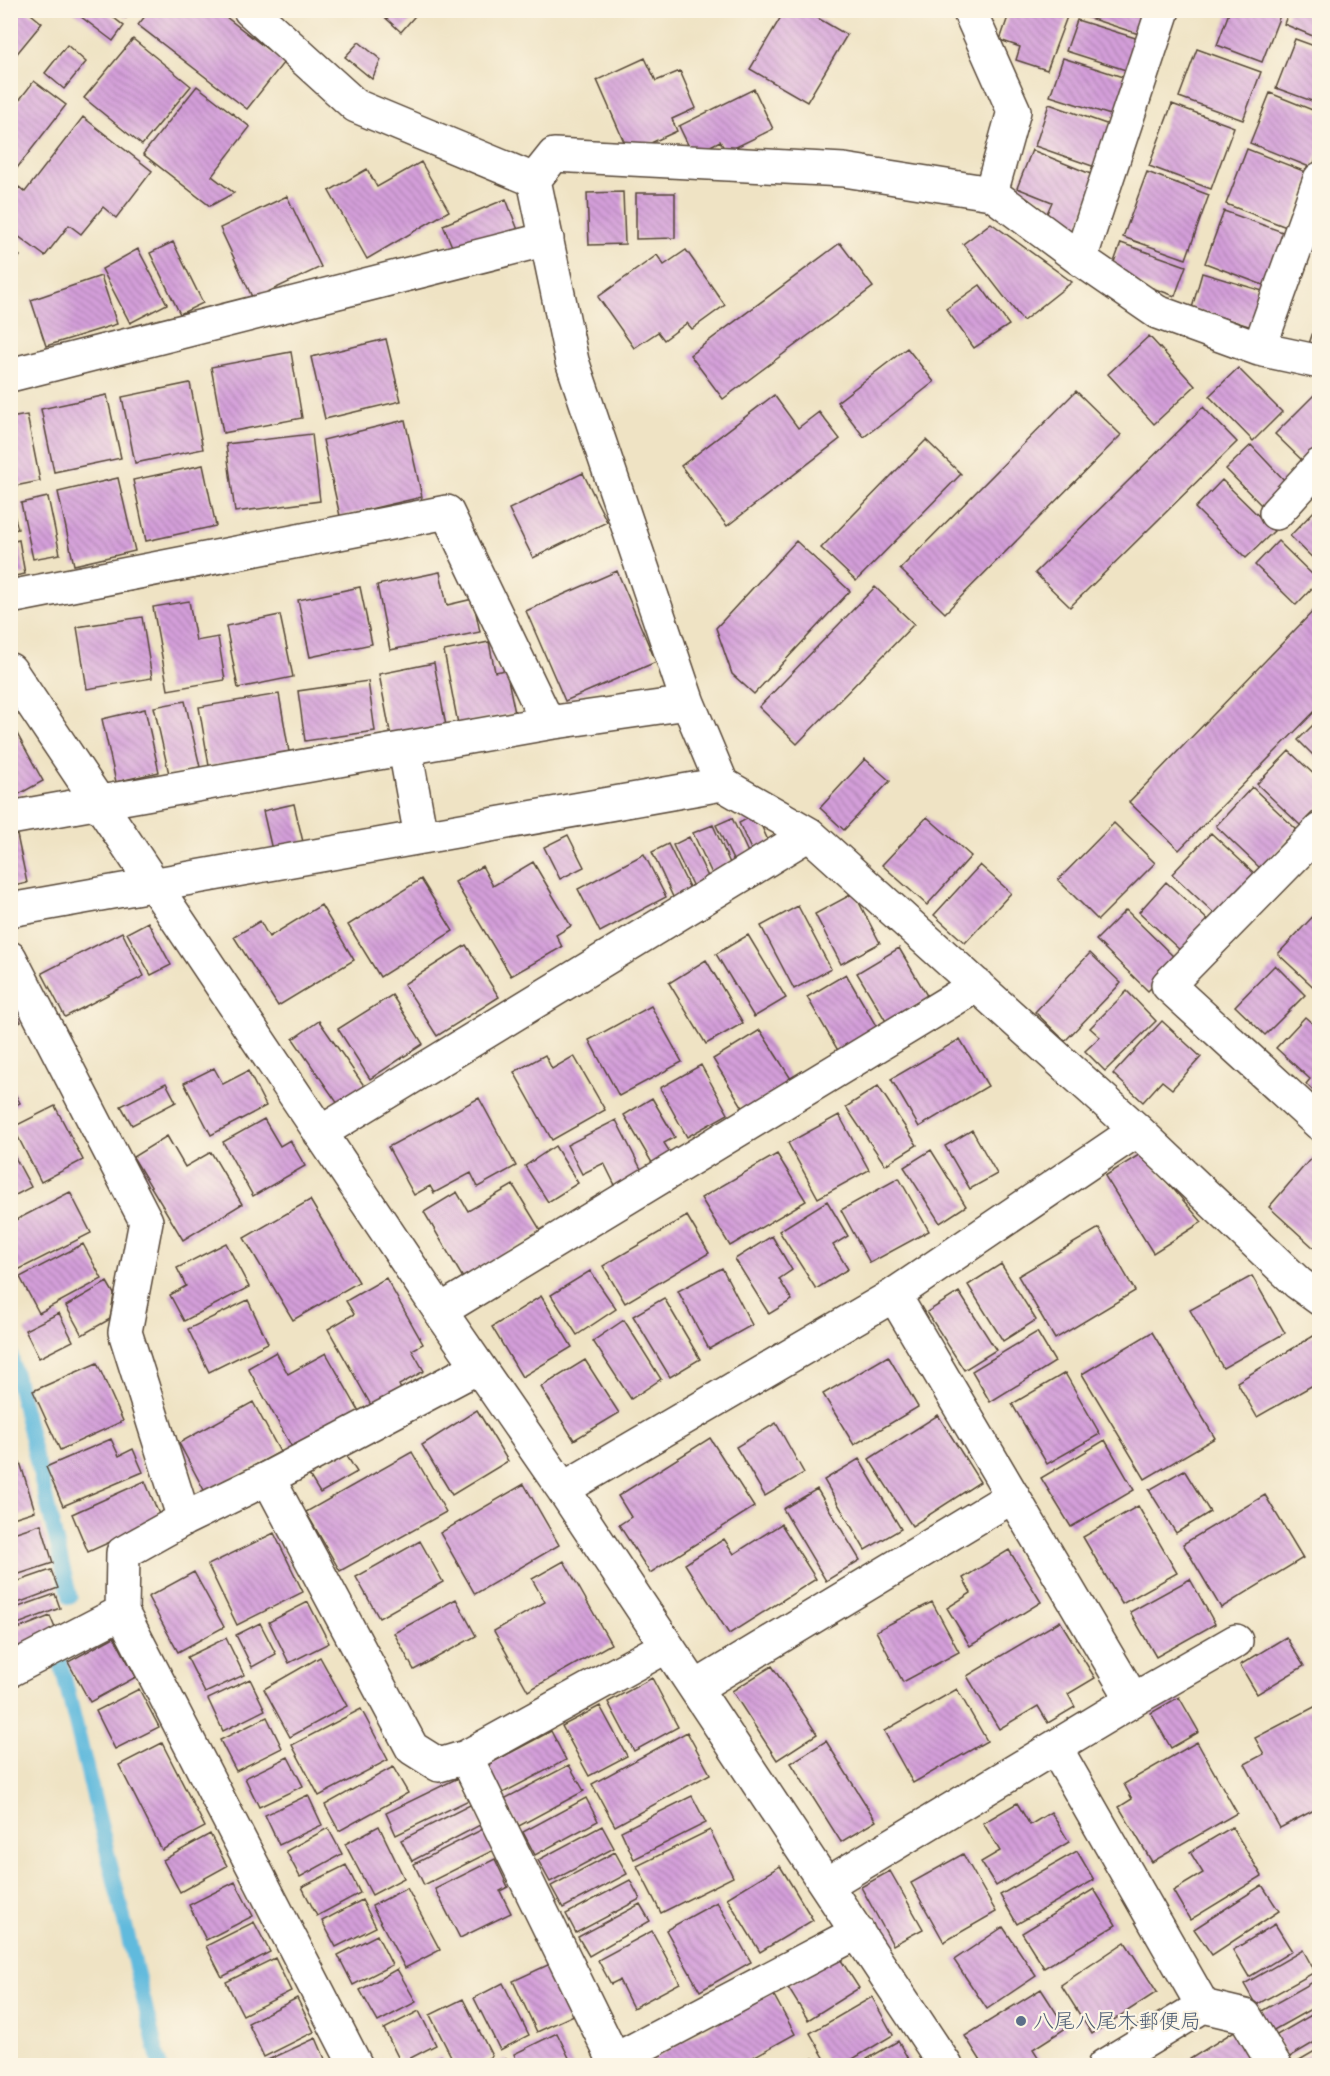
<svg xmlns="http://www.w3.org/2000/svg" width="1330" height="2076" font-family="Delius,'Klee One',sans-serif">
	<style>
		.lines { fill: none; stroke-linecap: round; stroke-linejoin: round }
		.stream { stroke: #60badd; stroke-width: 15 }
		.building { fill: url(#building-back-hatch) }
		.minor-casing { stroke: #564637; stroke-width: 36 }
		.minor { stroke: #fff; stroke-width: 33 }
		.service-dot { fill: #5c6f8a; stroke: #fcf5e5; stroke-width: 2 }
		.labels { text-anchor: middle; stroke-width: 4.5; stroke-linejoin: round; paint-order: stroke }
		.service-label { font-size: 21px; fill: #4e5e75; stroke: #fcf5e5; text-anchor: start }
	</style>
	<defs>
		<pattern id="building-back-hatch" width="6" height="6" patternUnits="userSpaceOnUse" patternTransform="scale(1.5)"><rect width="6" height="6" fill="#d49fda"/><path d="M-1 5l2 2M0 0l6 6M5-1l2 2" fill="none" stroke="#ad82b0"/></pattern>
	</defs>
	<rect width="100%" height="100%" fill="#fcf5e5"/>
	<filter id="ink" filterUnits="userSpaceOnUse"><feTurbulence type="fractalNoise" baseFrequency=".0167" numOctaves="2"/><feDisplacementMap in="SourceGraphic" scale="12" xChannelSelector="R" yChannelSelector="G"/><feConvolveMatrix kernelMatrix="1 2 1 2 8 2 1 2 1" color-interpolation-filters="sRGB"/></filter>
	<filter id="wash" filterUnits="userSpaceOnUse"><feTurbulence type="fractalNoise" baseFrequency=".008" numOctaves="4" result="noise"/><feDisplacementMap in="SourceGraphic" scale="24" xChannelSelector="R" yChannelSelector="G"/><feGaussianBlur stdDeviation="1.35" result="paint"/><feColorMatrix in="noise" values="0 0 0 0 0 0 0 0 0 0 0 0 0 0 0 0 0 1.4 0 .05"/><feComposite in="paint" operator="in"/></filter>
	<g filter="url(#wash)">
		<rect width="100%" height="100%" fill="#efe3c4"/>
		<g class="lines">
			<path class="stream" d="M10,1352L70,1597
				M60,1660L160,2066"/>
		</g>
		<g id="blocks">
			<path class="building" d="M10,10H26L42,23L10,62Z
				M72,10H104L124,26L113,41Z
				M116,10H132L126,18Z
				M150,10H217L284,62L247,109L138,25Z
				M377,10H420L401,32Z
				M785,10H804L847,35L807,102L750,69Z
				M1027,10H1057L1068,14L1047,70L1016,60L1020,47L1000,40L1010,11L1025,17Z
				M1082,10H1128L1151,19L1145,36L1080,15Z
				M1230,10H1274L1281,13L1262,62L1217,45Z
				M1289,10H1320V39L1284,24Z
				M1077,20L1142,40L1132,72L1066,51Z
				M133,39L191,86L142,145L84,98Z
				M1295,39L1320,48V104L1276,88Z
				M359,42L381,60L372,79L345,57Z
				M67,45L86,62L64,89L45,73Z
				M1197,49L1261,72L1243,120L1179,97Z
				M645,58L656,81L680,71L696,108L672,119L677,131L629,153L597,80Z
				M1063,58L1129,79L1117,117L1050,96Z
				M34,81L66,105L10,177V112Z
				M197,86L250,127L212,176L234,193L210,206L143,154Z
				M754,89L773,129L726,152L720,141L693,155L679,126Z
				M1270,93L1320,113V149L1312,168L1250,143Z
				M1049,104L1112,126L1098,168L1035,146Z
				M1172,104L1234,127L1211,189L1149,166Z
				M83,117L152,171L116,218L103,207L81,234L69,225L45,256L10,230V198L19,187L25,192Z
				M1247,149L1311,174L1289,228L1226,204Z
				M1032,150L1098,177L1075,233L1044,220L1052,202L1017,188Z
				M421,162L449,211L367,259L329,191L367,169L377,187Z
				M1147,172L1209,195L1186,259L1123,237Z
				M623,192L625,244L589,245L587,193Z
				M636,193H675V238L636,239Z
				M287,196L321,267L253,299L220,228Z
				M506,199L518,230L456,256L443,225Z
				M1224,211L1291,235L1271,288L1205,263Z
				M991,223L1072,282L1023,321L963,244Z
				M173,242L203,303L180,314L150,253Z
				M840,243L873,287L723,399L690,355Z
				M1121,243L1186,266L1175,296L1110,273Z
				M10,249L20,256L10,270Z
				M138,249L167,304L130,323L102,269Z
				M686,250L725,305L692,329L687,323L664,340L658,332L634,348L598,297L657,255L664,265Z
				M1202,273L1266,292L1255,328L1192,308Z
				M101,276L117,324L46,346L31,300Z
				M980,285L1009,325L974,348L946,309Z
				M1319,314L1320,315V350L1308,347Z
				M1149,336L1195,386L1154,424L1108,374Z
				M386,339L401,401L325,419L311,357Z
				M907,348L934,382L864,437L837,402Z
				M291,352L302,418L223,433L211,367Z
				M1238,368L1282,412L1253,441L1209,396Z
				M190,383L203,449L135,463L122,397Z
				M1076,391L1121,435L945,613L900,569Z
				M1316,393L1320,397V452L1307,465L1275,434Z
				M107,395L121,458L54,472L41,409Z
				M774,395L798,428L819,412L840,439L727,526L681,466Z
				M1203,407L1237,442L1070,607L1035,573Z
				M27,415L40,481L10,487V418Z
				M405,420L422,497L340,516L323,440Z
				M312,434L320,501L235,512L226,444Z
				M926,440L961,474L856,581L821,548Z
				M1251,445L1287,483L1263,507L1226,469Z
				M203,465L216,526L146,541L133,480Z
				M583,473L607,522L533,558L509,509Z
				M118,478L135,551L74,565L58,492Z
				M1222,480L1274,531L1246,558L1195,508Z
				M48,497L60,554L33,559L21,503Z
				M10,501L18,529L10,531Z
				M1320,505V565L1290,536Z
				M19,540L25,574L10,577V542Z
				M796,541L850,591L754,694L732,674L716,628Z
				M1278,541L1319,581L1296,605L1255,565Z
				M617,571L656,662L565,701L526,611Z
				M440,572L447,605L473,599L480,632L390,650L377,585Z
				M360,587L372,644L310,657L298,600Z
				M875,587L914,624L797,744L759,707Z
				M189,601L196,641L218,637L225,680L168,690L153,607Z
				M1320,604V706L1179,850L1129,802Z
				M280,615L293,677L238,688L226,626Z
				M142,617L152,678L87,689L77,627Z
				M489,642L495,672L506,670L515,713L458,724L444,651Z
				M434,663L446,726L391,737L379,674Z
				M368,681L375,731L305,741L298,691Z
				M279,694L289,752L209,766L199,707Z
				M185,701L200,767L169,774L154,707Z
				M145,709L159,772L116,782L102,719Z
				M1320,718V762L1298,740Z
				M10,721L43,781L10,799Z
				M1289,751L1320,780V805L1300,825L1257,784Z
				M865,759L890,781L844,830L820,808Z
				M1252,787L1296,829L1260,868L1216,826Z
				M294,804L303,842L272,850L263,811Z
				M756,814L771,847L754,856L739,823Z
				M927,817L971,856L927,905L882,865Z
				M732,818L751,859L736,866L716,825Z
				M1114,823L1155,863L1098,920L1058,880Z
				M713,825L733,870L714,878L693,833Z
				M1211,833L1256,875L1217,916L1172,874Z
				M17,835L27,883L10,887V837Z
				M568,835L584,867L560,879L544,847Z
				M689,837L710,881L694,889L673,845Z
				M668,844L691,891L674,899L652,852Z
				M644,854L666,897L600,932L578,889Z
				M533,862L571,926L556,935L562,947L511,976L455,882L482,866L493,886Z
				M980,865L1011,893L965,943L934,915Z
				M421,879L453,931L380,977L348,925Z
				M1166,882L1210,922L1182,952L1139,912Z
				M854,893L880,943L841,964L815,914Z
				M321,905L354,960L278,1006L234,937L260,921L269,937Z
				M798,906L831,969L794,989L761,926Z
				M1126,910L1178,961L1148,991L1096,940Z
				M1317,912L1320,915V993L1278,954Z
				M148,922L171,965L151,975L127,933Z
				M122,932L144,976L65,1017L42,973Z
				M748,935L786,998L754,1017L716,954Z
				M466,945L499,997L437,1036L404,984Z
				M899,948L929,999L887,1023L857,973Z
				M1090,953L1121,983L1065,1041L1035,1012Z
				M706,960L743,1023L706,1044L669,983Z
				M1275,965L1305,995L1265,1035L1235,1006Z
				M846,974L879,1031L840,1054L807,997Z
				M1127,991L1156,1021L1105,1071L1085,1051L1100,1037L1090,1028Z
				M392,995L423,1044L370,1079L338,1029Z
				M10,1002L21,1022L10,1028Z
				M651,1006L682,1062L619,1096L589,1040Z
				M1305,1017L1320,1030V1097L1306,1084L1310,1079L1276,1048Z
				M319,1021L365,1087L338,1104L293,1039Z
				M1162,1021L1201,1057L1172,1089L1162,1081L1143,1102L1113,1074Z
				M760,1030L793,1082L745,1111L713,1059Z
				M960,1039L988,1086L919,1127L891,1079Z
				M545,1055L552,1069L574,1056L605,1110L552,1140L514,1072Z
				M701,1065L728,1114L687,1137L660,1088Z
				M214,1068L223,1084L248,1071L266,1106L211,1135L184,1083Z
				M166,1083L176,1102L132,1125L121,1106Z
				M10,1085L20,1103L10,1108Z
				M878,1086L917,1145L885,1165L846,1107Z
				M479,1098L516,1166L478,1187L471,1173L434,1193L430,1186L414,1195L388,1147Z
				M652,1098L675,1137L664,1143L673,1157L655,1168L624,1115Z
				M55,1106L83,1160L41,1182L13,1127Z
				M839,1115L869,1170L818,1198L788,1143Z
				M264,1119L280,1146L290,1140L305,1166L253,1196L223,1142Z
				M616,1120L644,1175L617,1189L604,1163L582,1174L567,1145Z
				M972,1130L997,1174L970,1189L945,1146Z
				M167,1136L185,1167L211,1152L242,1204L183,1240L133,1157Z
				M555,1146L578,1183L548,1202L525,1166Z
				M10,1148L31,1187L10,1198Z
				M931,1150L966,1206L940,1223L904,1167Z
				M1142,1153L1202,1222L1153,1253L1105,1176Z
				M777,1154L806,1201L730,1246L701,1198Z
				M1312,1157L1320,1164V1242L1314,1248L1269,1207Z
				M899,1178L929,1231L870,1263L841,1210Z
				M513,1185L541,1231L463,1278L424,1212L457,1192L468,1211Z
				M70,1192L91,1233L18,1270L10,1254V1223Z
				M310,1200L359,1282L293,1320L244,1238Z
				M827,1201L848,1236L833,1245L848,1269L816,1289L779,1231Z
				M687,1216L709,1253L625,1303L603,1266Z
				M1099,1228L1135,1291L1055,1339L1018,1276Z
				M772,1236L792,1270L779,1279L792,1300L769,1314L735,1259Z
				M226,1243L249,1287L184,1321L170,1295L186,1286L177,1268Z
				M83,1244L102,1279L39,1313L20,1277Z
				M1001,1264L1036,1320L1003,1341L968,1285Z
				M722,1268L752,1325L709,1349L678,1291Z
				M590,1271L616,1309L577,1335L551,1295Z
				M1252,1276L1285,1333L1223,1368L1190,1310Z
				M386,1278L423,1344L412,1350L424,1371L399,1385L404,1395L375,1412L328,1329L354,1314L346,1301Z
				M107,1282L114,1294L110,1319L82,1335L66,1306Z
				M959,1292L996,1350L964,1370L927,1312Z
				M541,1296L572,1347L522,1377L492,1327Z
				M664,1298L700,1359L670,1377L633,1316Z
				M248,1300L268,1343L209,1372L188,1329Z
				M59,1313L73,1341L39,1358L25,1330Z
				M624,1320L661,1379L631,1399L593,1341Z
				M1037,1332L1055,1362L990,1402L972,1371Z
				M1152,1332L1215,1438L1145,1479L1082,1374Z
				M1315,1335L1320,1342V1381L1257,1417L1237,1382Z
				M276,1352L288,1374L326,1353L360,1413L294,1451L248,1368Z
				M888,1356L918,1407L854,1445L823,1394Z
				M585,1360L619,1413L574,1440L541,1387Z
				M97,1363L123,1421L60,1450L33,1391Z
				M1065,1373L1100,1434L1047,1464L1012,1404Z
				M253,1402L280,1452L205,1492L179,1443Z
				M477,1410L508,1461L452,1495L422,1445Z
				M938,1415L980,1482L912,1526L869,1459Z
				M776,1423L804,1473L765,1496L736,1447Z
				M710,1438L754,1507L650,1573L619,1525L631,1517L618,1496Z
				M111,1439L119,1456L133,1449L143,1472L63,1506L46,1467Z
				M1105,1440L1134,1490L1071,1527L1041,1478Z
				M412,1452L446,1512L340,1571L306,1512Z
				M345,1453L357,1472L320,1493L309,1475Z
				M859,1459L901,1529L865,1550L824,1480Z
				M20,1462L35,1511L10,1519V1464Z
				M1184,1470L1210,1512L1176,1533L1149,1490Z
				M145,1481L161,1519L88,1552L72,1514Z
				M524,1484L559,1545L475,1594L440,1533Z
				M817,1489L860,1560L826,1581L783,1509Z
				M1265,1495L1303,1558L1221,1608L1183,1544Z
				M1138,1506L1177,1573L1122,1604L1083,1537Z
				M41,1524L53,1563L10,1577V1534Z
				M781,1524L816,1579L729,1634L685,1564L724,1539L734,1554Z
				M274,1533L303,1592L237,1625L208,1565Z
				M420,1541L443,1582L379,1618L356,1577Z
				M1009,1550L1041,1602L970,1646L947,1608L971,1593L963,1578Z
				M564,1561L611,1644L528,1691L494,1631L545,1602L532,1579Z
				M51,1570L58,1588L10,1606V1584Z
				M194,1572L224,1627L178,1652L148,1597Z
				M1190,1579L1215,1624L1156,1657L1130,1612Z
				M55,1594L60,1608L10,1627V1610Z
				M456,1599L476,1636L414,1670L394,1633Z
				M308,1602L329,1643L289,1663L269,1622Z
				M932,1602L959,1652L903,1682L876,1631Z
				M50,1616L60,1640L10,1660V1632Z
				M1060,1621L1095,1678L1068,1694L1075,1707L1048,1723L1038,1706L999,1729L967,1676Z
				M260,1623L276,1654L252,1667L236,1635Z
				M114,1637L136,1677L90,1702L68,1662Z
				M1286,1637L1304,1666L1257,1694L1240,1665Z
				M226,1638L244,1675L205,1693L187,1657Z
				M320,1657L347,1706L290,1737L264,1689Z
				M772,1666L817,1734L777,1760L732,1691Z
				M652,1678L678,1727L634,1751L608,1702Z
				M250,1679L265,1710L223,1731L208,1699Z
				M139,1689L159,1727L115,1749L96,1711Z
				M957,1689L987,1741L913,1783L884,1731Z
				M1179,1697L1199,1732L1171,1748L1151,1713Z
				M1320,1704V1807L1280,1828L1245,1764L1264,1754L1255,1738Z
				M600,1706L627,1756L589,1776L562,1726Z
				M361,1709L388,1760L319,1796L292,1745Z
				M267,1717L282,1748L236,1771L220,1740Z
				M551,1731L566,1760L499,1795L484,1767Z
				M687,1732L710,1774L615,1826L592,1784Z
				M826,1741L876,1821L841,1842L791,1763Z
				M1197,1742L1237,1813L1152,1862L1119,1807L1132,1799L1124,1784Z
				M162,1743L205,1827L162,1850L119,1765Z
				M288,1757L303,1786L259,1807L245,1778Z
				M569,1765L584,1791L519,1826L504,1799Z
				M393,1767L408,1793L339,1831L325,1805Z
				M458,1778L469,1800L396,1835L386,1813Z
				M308,1795L322,1825L279,1845L265,1815Z
				M692,1796L706,1823L634,1859L621,1831Z
				M586,1798L598,1821L535,1855L523,1832Z
				M1017,1803L1030,1825L1051,1812L1069,1842L996,1886L981,1862L1000,1851L983,1823Z
				M472,1804L482,1824L412,1861L401,1840Z
				M379,1826L404,1878L372,1895L345,1844Z
				M602,1826L614,1848L550,1882L538,1860Z
				M1232,1827L1262,1876L1190,1920L1173,1891L1203,1873L1190,1852Z
				M328,1828L342,1854L300,1877L286,1851Z
				M483,1829L494,1850L424,1885L414,1864Z
				M710,1830L733,1877L661,1913L637,1866Z
				M210,1834L227,1866L180,1892L163,1860Z
				M1077,1851L1094,1880L1017,1924L1000,1895Z
				M615,1852L627,1874L563,1908L551,1886Z
				M963,1854L996,1912L944,1942L911,1883Z
				M495,1859L508,1887L500,1891L511,1913L460,1938L435,1889Z
				M346,1865L360,1893L317,1916L302,1887Z
				M780,1866L813,1920L760,1952L727,1898Z
				M890,1871L923,1929L893,1945L861,1887Z
				M630,1880L640,1899L576,1933L566,1914Z
				M235,1882L253,1916L206,1940L189,1905Z
				M1262,1885L1279,1911L1212,1955L1194,1929Z
				M407,1888L440,1950L405,1968L372,1906Z
				M1094,1889L1116,1925L1044,1968L1022,1933Z
				M362,1900L376,1927L336,1947L322,1921Z
				M717,1902L751,1962L700,1991L666,1930Z
				M640,1904L650,1921L589,1956L578,1937Z
				M254,1922L270,1952L222,1977L206,1946Z
				M1275,1924L1292,1951L1249,1977L1233,1950Z
				M1003,1927L1036,1976L987,2009L954,1960Z
				M652,1931L680,1983L633,2008L619,1980L611,1984L598,1960Z
				M377,1935L392,1965L353,1985L338,1955Z
				M1125,1942L1157,1992L1092,2034L1061,1985Z
				M1303,1950L1315,1972L1256,2005L1244,1984Z
				M837,1954L859,1988L808,2020L787,1986Z
				M275,1958L291,1991L243,2015L226,1982Z
				M550,1964L574,2015L537,2032L513,1981Z
				M397,1969L416,2002L378,2022L360,1990Z
				M1320,1978V2004L1272,2031L1260,2012Z
				M503,1983L529,2035L500,2050L474,1998Z
				M1041,1989L1066,2028L1033,2049L1044,2066H984L965,2036Z
				M772,1992L795,2034L737,2066H657L653,2059Z
				M872,1997L893,2035L841,2066H829L810,2033Z
				M297,1998L314,2032L264,2057L248,2023Z
				M463,1999L492,2056L474,2066H456L430,2015Z
				M1320,2010V2039L1288,2058L1275,2036Z
				M419,2011L436,2045L401,2063L384,2029Z
				M1236,2030L1258,2066H1179Z
				M557,2033L573,2066H519L514,2054Z
				M316,2038L328,2066H270L268,2060Z
				M898,2041L912,2066H855Z
				M1320,2048V2066H1289Z
				M441,2056L446,2066H421Z
				M813,2058L817,2066H799Z
				M506,2059L509,2066H493Z"/>
		</g>
	</g>
	<g filter="url(#ink)">
		<use href="#blocks" fill-opacity="0" stroke="#564637" stroke-width="1.5"/>
		<g class="lines">
			<defs>
				<path id="minor" d="M250,10L356,106L534,180
					M969,10L1014,111L991,193
					M534,180L572,361L688,703L722,784L809,834L1137,1130L1298,1283L1320,1299
					M534,180L554,155L844,170L991,193L1080,259L1157,312L1259,349L1320,362
					M1080,259L1163,10
					M1259,349L1320,179
					M10,375L547,239
					M1276,513L1320,465
					M10,597L447,512L548,723
					M10,670L440,1311L563,1489L946,2066
					M405,749L421,837
					M10,818L548,723L688,703
					M1320,830L1168,985L1320,1124
					M10,910L722,784
					M10,958L146,1221L125,1332L184,1519
					M320,1133L809,834
					M894,1295L1133,1700
					M440,1311L977,985
					M268,1478L412,1748L439,1765L466,1757L667,1646
					M563,1489L894,1295L1137,1130
					M122,1612L356,2066
					M10,1670L122,1612L123,1553L184,1519L268,1478L478,1367
					M695,1688L1013,1496
					M1055,1747L1203,2006L1104,2066
					M466,1757L617,2066
					M826,1885L1133,1700L1236,1641
					M1203,2006L1245,2016L1275,2066
					M615,2060L858,1932"/>
			</defs>
			<use href="#minor" class="minor-casing"/>
			<use href="#minor" class="minor"/>
		</g>
	</g>
	<circle class="service-dot" cx="1021" cy="2021" r="6"/>
	<g class="labels">
		<g class="service-label">
			<text x="1033" y="2028">八尾八尾木郵便局</text>
		</g>
	</g>
	<rect width="1330" height="2076" fill="none" stroke="#fcf5e5" stroke-width="36"/>
</svg>
